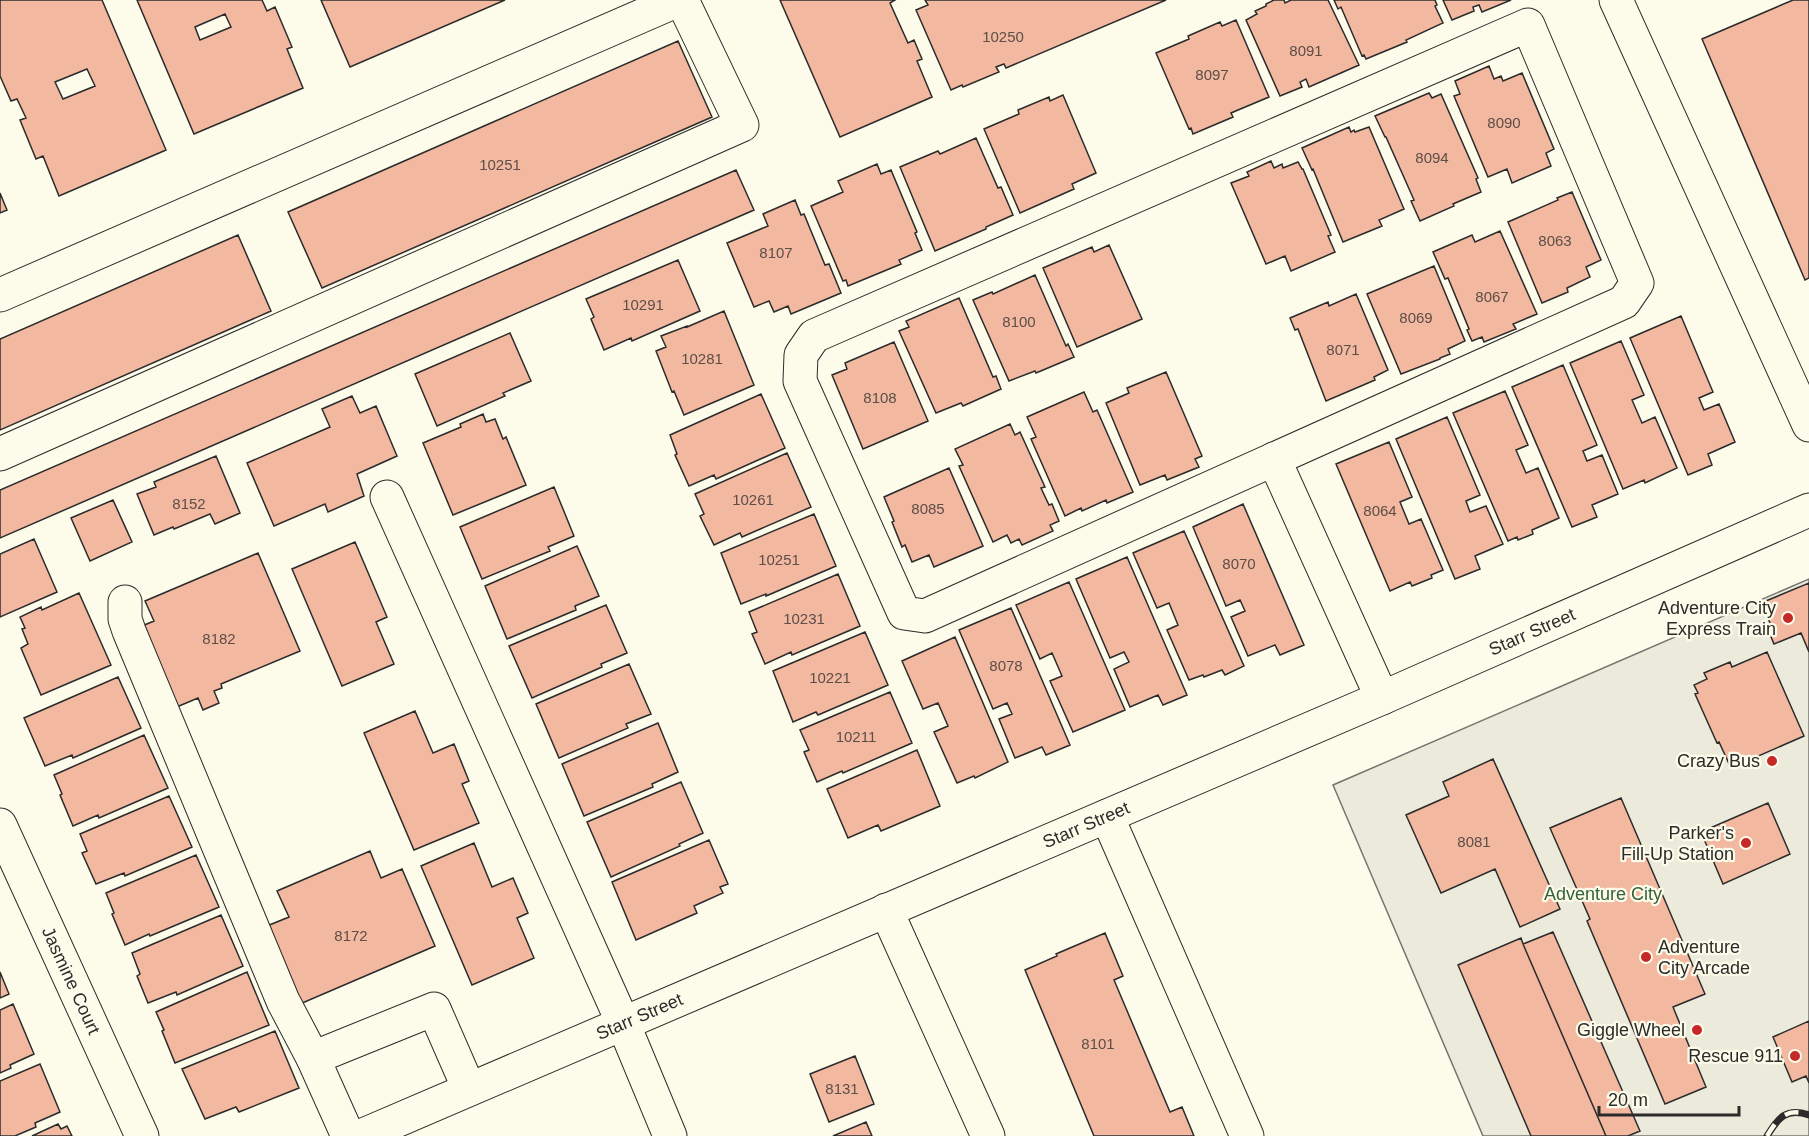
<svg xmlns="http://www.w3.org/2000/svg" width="1809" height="1136" font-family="Arial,sans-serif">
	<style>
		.green { fill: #ecebdb; stroke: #74746e; stroke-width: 1.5 }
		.building { fill: #f2b8a0; stroke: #2b2b2b; stroke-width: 1.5; fill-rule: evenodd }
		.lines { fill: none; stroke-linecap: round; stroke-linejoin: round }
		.minor-casing { stroke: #2b2b2b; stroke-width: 35 }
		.minor { stroke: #fdfbea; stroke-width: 33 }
		.rail-casing { stroke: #2b2b2b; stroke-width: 7 }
		.rail { stroke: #fdfbea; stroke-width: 4.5; stroke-dasharray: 14; stroke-linecap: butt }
		.poi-dot { fill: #c62828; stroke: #fdfbea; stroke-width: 2 }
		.labels { text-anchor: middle; stroke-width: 4.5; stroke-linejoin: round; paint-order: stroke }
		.number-label { font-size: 15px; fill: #5d4e48 }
		.poi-label { font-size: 18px; fill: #2b2b2b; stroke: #fdfbea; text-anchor: end }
		.street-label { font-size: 18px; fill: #2b2b2b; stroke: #fdfbea }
		.park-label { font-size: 18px; fill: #34623c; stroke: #fdfbea }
	</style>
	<rect width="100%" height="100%" fill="#fdfbea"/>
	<path class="green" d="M1809,579V1136H1483L1333,785Z"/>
	<path class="building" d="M0,0H102L166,150L59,196L43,156L36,159L20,120L26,118L17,99L11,101L0,76ZM87,69L95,86L63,99L55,82Z
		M137,0H262L267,11L275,7L292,47L287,49L303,88L194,134ZM225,14L231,27L200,40L195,27Z
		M321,0H505L350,67Z
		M780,0H895L890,3L908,43L914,40L922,59L917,61L932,97L840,137Z
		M925,0H1166L1006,68L1004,64L996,67L999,72L963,87L962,85L951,90L916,10L928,5Z
		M1274,0H1284L1285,3L1291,0H1328L1359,65L1309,87L1306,79L1300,82L1302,87L1280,96L1246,20L1257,14L1255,11L1266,6V4Z
		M1334,0H1435L1437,5L1435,6L1443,23L1406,40L1407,42L1366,59L1364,55L1362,56L1341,7L1338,9Z
		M1443,0H1511L1482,12L1479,5L1473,7L1474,11L1452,20Z
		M1793,0H1809V278L1805,280L1702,39Z
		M1236,20L1269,97L1231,113L1233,117L1193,134L1191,128L1189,129L1156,53L1189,39L1188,36L1220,22L1222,26Z
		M678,41L712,117L322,288L288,212Z
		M1489,66L1494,79L1501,76L1503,81L1522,73L1554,149L1546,153L1551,166L1512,183L1507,169L1488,177L1454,96L1460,94L1455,81Z
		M1429,93L1432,98L1441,94L1478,178L1476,179L1481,192L1453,204L1454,206L1420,221L1411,201L1414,200L1386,137H1385L1375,116Z
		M1063,95L1096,173L1072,184L1074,189L1020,213L984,129L1019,114L1018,110L1049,97L1050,101Z
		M1349,127L1351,132L1354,130L1355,132L1369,127L1404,209L1379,220L1382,226L1343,242L1313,169L1312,170L1302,148Z
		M976,138L998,188L1001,187L1013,215L986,227V229L935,251L900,167L938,151L940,154Z
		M1271,161L1274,168L1282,164L1283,168L1298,162L1302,169H1303L1331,235L1328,236L1335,252L1291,271L1285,256L1266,264L1231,183L1249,176L1247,172Z
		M877,164L881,174L891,170L917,232L915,233L922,250L899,260L901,264L848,286L846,280L843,281L811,206L843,192L838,181Z
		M736,170L754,210L0,538V490Z
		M1572,192L1601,260L1586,267L1590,277L1567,288L1568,292L1542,303L1508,222L1558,200L1557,198Z
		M0,193L7,210L0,213Z
		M795,200L801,215L804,214L825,265L829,264L841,293L791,314L788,306L774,312L769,301L754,307L727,243L768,226L763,214Z
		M1500,231L1537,314L1513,324L1516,329L1484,342L1482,337L1472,341L1467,330L1469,329L1448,278L1445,279L1433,252L1472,235L1475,242Z
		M238,235L271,311L0,430V339Z
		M1109,245L1142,319L1077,347L1043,268L1092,247L1094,252Z
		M678,260L700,311L632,341L631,338L604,350L591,319L594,317L586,299Z
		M1434,266L1465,341L1448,349L1450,354L1440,358V359L1401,374L1367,294Z
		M1035,275L1066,346L1068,344L1074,357L1036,373L1035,371L1009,381L973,300L992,292L993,294Z
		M1356,294L1388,370L1374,377L1375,380L1326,401L1298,329L1295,330L1290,318L1328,302L1329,306Z
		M959,298L993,377L996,376L1001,389L963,406L961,403L936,413L899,331L909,327L906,321Z
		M724,311L754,385L684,415L674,391L672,392L656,351L666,347L661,336L687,326V327Z
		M1681,316L1713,392L1699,398L1704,410L1719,404L1735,442L1708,454L1712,465L1688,475L1630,338Z
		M510,333L531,381L503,393L505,396L437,426L415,374Z
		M1621,341L1644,395L1632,400L1642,423L1655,417L1677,468L1645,483L1644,480L1623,489L1570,363Z
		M894,342L928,421L863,449L832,375L847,369L845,363Z
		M1563,365L1597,445L1583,451L1587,461L1602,455L1618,494L1592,505L1597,517L1572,527L1512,387Z
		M1166,372L1202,456L1195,459L1199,467L1167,480L1165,475L1140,485L1106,403L1129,393L1127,388Z
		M1505,391L1528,445L1516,450L1526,473L1538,468L1559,518L1532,530L1533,534L1518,540L1517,537L1508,541L1453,413Z
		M1084,392L1093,412L1097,410L1133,492L1107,503L1106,500L1082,511L1081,508L1065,516L1031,439L1036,437L1027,417Z
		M761,394L785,448L716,479L714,475L689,486L675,455L677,454L670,435Z
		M352,396L360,413L376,406L397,456L357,474L364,496L328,512L325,504L274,526L247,463L330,427L322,409Z
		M483,414L486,422L495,419L503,439L506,437L526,485L453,515L423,443L461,427L460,424Z
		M1447,417L1480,495L1466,501L1470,512L1486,506L1503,544L1475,556L1480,569L1455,579L1396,439Z
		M1010,424L1015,435L1020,432L1045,487L1041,488L1049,505L1052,504L1059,521L1050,525L1053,531L1022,545L1019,539L1011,543L1007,535L993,542L959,466L963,465L955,449Z
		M1389,442L1412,497L1400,502L1409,524L1421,519L1443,570L1431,575L1432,578L1412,586L1410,582L1390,591L1336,464Z
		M787,453L811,507L742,537L740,533L714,545L700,516L704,514L695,494Z
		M216,456L240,513L215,524L210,514L174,529L173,527L154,535L137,494L156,487L154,482Z
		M949,468L983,546L934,567L929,555L912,562L905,545L902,547L892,522L894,521L884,497Z
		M554,487L574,536L548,547L550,551L482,579L460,527Z
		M113,500L132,542L90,561L71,518Z
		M1243,504L1304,645L1280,655L1275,645L1248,656L1231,617L1245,611L1240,600L1226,606L1193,527Z
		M814,514L836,566L766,596V594L741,604L721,553Z
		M1184,531L1244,666L1225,675L1222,670L1204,677L1203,675L1189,680L1167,630L1178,625L1169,603L1157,608L1133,553Z
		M34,539L57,592L0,617V554Z
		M355,542L387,617L376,622L394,664L342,686L292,569Z
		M577,546L599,596L575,606L576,610L507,639L485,586Z
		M258,553L300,651L221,684L222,688L214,691L219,703L203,710L198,698L172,709L137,628L154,621L145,601Z
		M1127,557L1187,695L1163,705L1158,695L1130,707L1114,669L1129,662L1124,652L1110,658L1076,579Z
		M838,574L860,626L792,655L791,652L765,664L752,634L757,632L749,612Z
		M1069,582L1125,710L1073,732L1050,681L1062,676L1052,653L1040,659L1016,605Z
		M1809,583V652L1801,633L1774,644L1766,625L1770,623L1761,603Z
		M79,593L111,665L41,695L21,648L28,644L22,629L25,628L20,617L41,607L42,610Z
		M606,605L627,653L601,664L602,667L532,698L509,646Z
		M1011,608L1070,745L1046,755L1042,747L1015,758L999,719L1012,714L1007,703L993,709L959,630Z
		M865,632L888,685L818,715L816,712L793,722L773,671Z
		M955,637L1008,762L975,778L974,776L957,783L934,732L948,726L938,703L923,709L902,661Z
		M1767,652L1804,736L1731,768L1719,742L1717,743L1695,694L1698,693L1694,685L1707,679L1704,673L1730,662L1732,667Z
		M629,664L651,714L626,724L628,728L559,758L536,704Z
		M118,677L141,728L73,758L72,755L45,766L24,718Z
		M890,692L912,743L843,773L842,771L817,782L804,752L809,750L800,730Z
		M415,711L433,753L454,744L469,781L462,784L479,823L414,850L364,733Z
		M658,723L678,772L652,784L653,787L584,816L562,764Z
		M144,735L168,788L99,818L98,815L73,826L60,795L62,794L54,775Z
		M917,750L940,806L881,831L878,825L848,838L827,789Z
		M1493,759L1560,909L1520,927L1495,869L1441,893L1406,815L1449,796L1443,782Z
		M681,782L703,833L679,844L680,846L611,877L587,822Z
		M169,796L192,847L125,876L124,873L96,884L82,853L87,851L80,834Z
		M1621,798L1705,994L1673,1007L1706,1087L1665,1104L1587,921L1590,919L1550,828Z
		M1768,803L1790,854L1723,884L1701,832Z
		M709,840L728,884L720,887L723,893L694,906L697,913L636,940L612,882Z
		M474,843L492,887L513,878L528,913L517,918L534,958L472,985L421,866Z
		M370,851L381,878L402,869L435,946L300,1004L267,926L289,917L277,891Z
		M196,855L219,907L150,936L149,934L125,945L112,914L114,913L106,893Z
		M221,915L243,966L177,995L176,992L148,1003L137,976L140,974L132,953Z
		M1553,932L1640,1131L1628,1136H1606L1523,944Z
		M1105,933L1123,976L1114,980L1170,1112L1182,1107L1194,1136H1094L1025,970L1057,956L1056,954Z
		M1521,938L1523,944L1606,1136H1531L1458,965Z
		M0,972L9,994L0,998Z
		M247,972L269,1025L175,1063L162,1031L164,1030L156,1012Z
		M13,1004L34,1054L10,1065L11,1068L0,1073V1010Z
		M1809,1021V1083L1806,1076L1792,1082L1773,1037Z
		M275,1031L299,1088L239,1112L236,1107L205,1119L182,1069Z
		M855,1056L874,1104L829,1122L810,1074Z
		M40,1064L60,1112L35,1123L36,1127L15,1136H0V1081Z
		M866,1122L872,1136H833Z
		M58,1124L61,1129L67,1126L72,1136H32Z"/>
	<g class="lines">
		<defs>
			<g id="minor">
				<path d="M1616,0L1809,425"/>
				<path d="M1528,25L1637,283L1624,302L925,616L904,613L800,381L801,355L814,336Z"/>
				<path d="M0,295L678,0"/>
				<path d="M0,454L742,125L682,0"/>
				<path d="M1274,459L1382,698"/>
				<path d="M387,497L623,1023L670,1136"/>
				<path d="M125,602V619L129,631L283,1001L313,1058L348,1136"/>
				<path d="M1107,816L1247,1136"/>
				<path id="s1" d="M0,825L142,1136"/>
				<path d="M886,910L988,1136"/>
				<path d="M313,1058L434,1009L469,1089"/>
				<path id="s2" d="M361,1136L1382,698L1809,510"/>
			</g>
		</defs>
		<use href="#minor" class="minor-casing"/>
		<use href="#minor" class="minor"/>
		<defs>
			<path id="rail" d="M1767,1136C1778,1118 1786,1107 1809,1115"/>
		</defs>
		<use href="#rail" class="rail-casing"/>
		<use href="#rail" class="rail"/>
	</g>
	<g class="poi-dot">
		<circle cx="1788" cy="618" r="6"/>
		<circle cx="1772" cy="761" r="6"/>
		<circle cx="1746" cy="843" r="6"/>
		<circle cx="1646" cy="957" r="6"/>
		<circle cx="1697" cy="1030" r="6"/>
		<circle cx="1795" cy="1056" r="6"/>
	</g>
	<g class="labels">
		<g class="number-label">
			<text x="1003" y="42">10250</text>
			<text x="1306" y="56">8091</text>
			<text x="1212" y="80">8097</text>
			<text x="1504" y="128">8090</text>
			<text x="1432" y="163">8094</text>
			<text x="500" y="170">10251</text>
			<text x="1555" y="246">8063</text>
			<text x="776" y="258">8107</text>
			<text x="1492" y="302">8067</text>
			<text x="643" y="310">10291</text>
			<text x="1416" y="323">8069</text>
			<text x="1019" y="327">8100</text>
			<text x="1343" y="355">8071</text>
			<text x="702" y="364">10281</text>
			<text x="880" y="403">8108</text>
			<text x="753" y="505">10261</text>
			<text x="189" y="509">8152</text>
			<text x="928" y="514">8085</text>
			<text x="1380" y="516">8064</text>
			<text x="779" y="565">10251</text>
			<text x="1239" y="569">8070</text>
			<text x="804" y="624">10231</text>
			<text x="219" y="644">8182</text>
			<text x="1006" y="671">8078</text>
			<text x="830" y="683">10221</text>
			<text x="856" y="742">10211</text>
			<text x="1474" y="847">8081</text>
			<text x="351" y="941">8172</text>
			<text x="1098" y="1049">8101</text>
			<text x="842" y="1094">8131</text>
		</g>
		<g class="poi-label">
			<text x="1776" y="614">Adventure City<tspan x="1776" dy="21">Express Train</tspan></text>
			<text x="1760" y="767">Crazy Bus</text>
			<text x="1734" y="839">Parker's<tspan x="1734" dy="21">Fill-Up Station</tspan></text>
			<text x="1658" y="953" text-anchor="start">Adventure<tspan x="1658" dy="21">City Arcade</tspan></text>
			<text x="1685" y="1036">Giggle Wheel</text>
			<text x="1783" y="1062">Rescue 911</text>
		</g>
		<g class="street-label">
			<text dy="6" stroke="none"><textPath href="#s2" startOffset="1275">Starr Street</textPath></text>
			<text dy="6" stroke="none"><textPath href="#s2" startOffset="789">Starr Street</textPath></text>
			<text dy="6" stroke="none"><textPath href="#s1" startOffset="171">Jasmine Court</textPath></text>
			<text dy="6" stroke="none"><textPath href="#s2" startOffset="303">Starr Street</textPath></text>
		</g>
		<g class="park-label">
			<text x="1603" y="900">Adventure City</text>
		</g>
	</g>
	<path d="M1599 1106v9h140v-9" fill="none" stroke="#2b2b2b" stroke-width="3"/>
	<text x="1608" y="1106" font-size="18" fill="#2b2b2b" stroke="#fdfbea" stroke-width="4.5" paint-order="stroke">20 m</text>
</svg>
